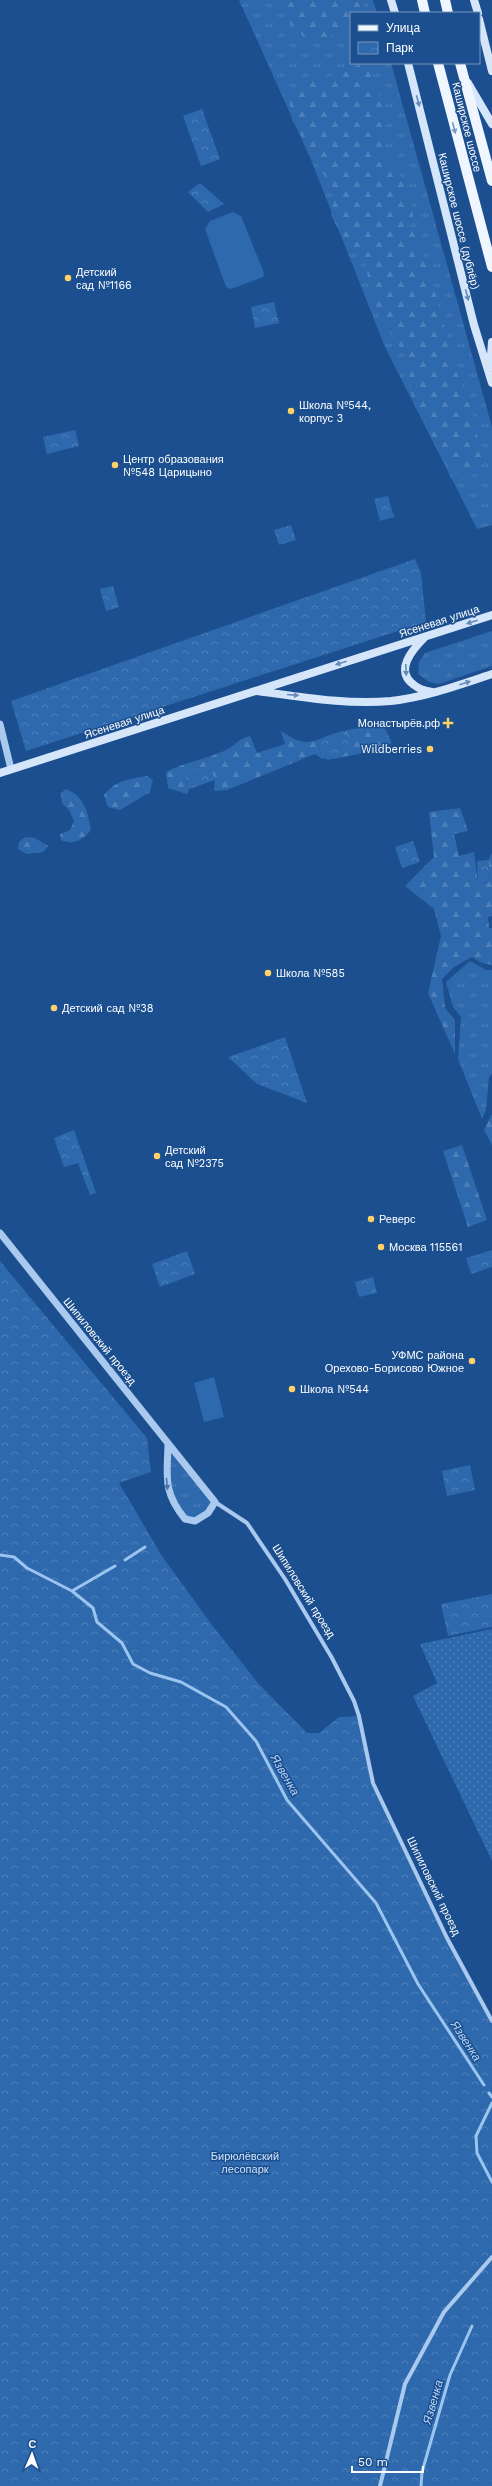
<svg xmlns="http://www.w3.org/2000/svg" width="492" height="2486" font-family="'Work Sans',sans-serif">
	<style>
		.grass { fill: url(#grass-tufts) }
		.forest { fill: url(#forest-firs) }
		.park { fill: url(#park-crowns) }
		.garden { fill: url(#garden-dots) }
		.pitch { fill: #2e69ad }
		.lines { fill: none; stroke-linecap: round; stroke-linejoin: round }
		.stream { stroke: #9cc4f0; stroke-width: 3 }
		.minor { stroke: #a9c9ee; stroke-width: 4 }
		.tertiary { stroke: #a9c9ee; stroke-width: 7 }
		.secondary { stroke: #d6e6fa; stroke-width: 8 }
		.primary { stroke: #f0f6ff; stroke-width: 10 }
		.oneway { fill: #668bba }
		.oneway2 { fill: #7b9ac1 }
		.oneway3 { fill: #4674ac }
		.poi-dot { fill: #ffd166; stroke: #1b4f8f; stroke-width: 1.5 }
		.labels { text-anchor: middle; stroke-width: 3; stroke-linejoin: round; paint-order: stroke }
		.street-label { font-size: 11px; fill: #fff; stroke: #1b4f8f }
		.poi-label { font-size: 11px; fill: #fff; stroke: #1b4f8f; text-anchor: start }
		.park-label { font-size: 11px; fill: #cfe3fa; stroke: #1b4f8f }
		.water-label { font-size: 12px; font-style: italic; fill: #b5d3f5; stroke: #1b4f8f }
	</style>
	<defs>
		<pattern id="grass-tufts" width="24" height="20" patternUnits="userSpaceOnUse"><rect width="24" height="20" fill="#2e69ad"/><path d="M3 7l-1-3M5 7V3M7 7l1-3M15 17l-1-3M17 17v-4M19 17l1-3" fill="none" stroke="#4d80b9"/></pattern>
		<pattern id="forest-firs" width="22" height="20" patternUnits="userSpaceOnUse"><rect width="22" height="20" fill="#2e69ad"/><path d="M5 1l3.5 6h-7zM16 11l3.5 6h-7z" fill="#4d80b9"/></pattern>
		<pattern id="park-crowns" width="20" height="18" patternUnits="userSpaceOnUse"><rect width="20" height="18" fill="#2e69ad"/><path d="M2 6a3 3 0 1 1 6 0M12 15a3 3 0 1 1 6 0" fill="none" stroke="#4d80b9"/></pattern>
		<pattern id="garden-dots" width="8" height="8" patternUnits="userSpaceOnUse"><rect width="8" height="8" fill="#2e69ad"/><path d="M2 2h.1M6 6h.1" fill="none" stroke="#4d80b9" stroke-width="1.8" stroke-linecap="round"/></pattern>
	</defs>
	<rect width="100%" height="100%" fill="#1b4f8f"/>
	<path class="grass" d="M239,0H373L377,13H351V63H391L492,427V525L477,529L385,347L311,160Z
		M492,631V666L439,684L429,682L418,674L419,662L425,653Z
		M470,961L486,970H492V1074L489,1077L486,1110L482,1119L458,1059L461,1017L453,1007L446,982Z
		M168,1445L214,1505L191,1521L170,1498Z"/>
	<path class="forest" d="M292,0H363V12L351,13V25L336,31L322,44L304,36L290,24L288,3Z
		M362,63H368L386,115V155L407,185L414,220L410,225L427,262L457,373L472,410L483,463L470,478L449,470L412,399L408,359L374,309L364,256L341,234L331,215L335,194L292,120L290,101L306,82L341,73Z
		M383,725L392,743L369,752L327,760L325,758L351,751L318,742L322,759L315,754L227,790L214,791L215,780L184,774L189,789L187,794L168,788L166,772C185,762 207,759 226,750C236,745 236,740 250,736L257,753L285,744L281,731C309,750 312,740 339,732C353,728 369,727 383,725Z
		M147,776L153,780L150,792L120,810L108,807L104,795C116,780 129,779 147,776Z
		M66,789C84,796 88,812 91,830C82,841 74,845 61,840L60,834L70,830L74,821L69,810L62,803L61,793Z
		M460,808L468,831L454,834L459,856L474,852L478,883L490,882L488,860L492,853V916L488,917L489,928H492V965L482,963L472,957L454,967L442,979L445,1008L455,1020V1054L428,993L441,936L434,909L405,886L434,857L429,812Z
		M25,837L35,838L48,846L43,852L27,854L18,849L19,842Z
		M492,1105V1145L484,1130L492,1114Z
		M462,1145L487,1220L468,1227L443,1151Z"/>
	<path class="park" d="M202,109L220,159L201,166L183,116Z
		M200,183L224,204L208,212L188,192Z
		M274,302L279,323L255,328L251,307Z
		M75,430L79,446L47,454L43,437Z
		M388,496L394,517L380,521L374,499Z
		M291,525L296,540L279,545L274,530Z
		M415,559L421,573L426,622L26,751L11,701Z
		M113,586L119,607L106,611L100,589Z
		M347,734L352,751L322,759L318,742Z
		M210,765L215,780L189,789L184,774Z
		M413,841L420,862L402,868L395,847Z
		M488,860L490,882L478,883L477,861Z
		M285,1037L307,1103L257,1084L228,1057Z
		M74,1130L96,1193L90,1195L78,1163L64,1167L54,1138Z
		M492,1250V1267L471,1274L466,1258Z
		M187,1251L195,1274L160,1287L152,1264Z
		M0,1261L147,1438L151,1472L119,1483L162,1556L212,1625L258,1683L307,1733H319L339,1717L359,1716L373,1783L411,1865L492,2021V2486H0Z
		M373,1277L377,1293L359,1297L355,1282Z
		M470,1465L475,1490L447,1496L442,1471Z
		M492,1594V1627L448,1636L441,1604Z"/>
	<path class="garden" d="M492,1629V1861L413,1696L437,1683L420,1644Z"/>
	<path class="pitch" d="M233,212L241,216L264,273L263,277L231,289L226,287L205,229L210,221Z
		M214,1377L224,1417L204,1422L194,1383Z"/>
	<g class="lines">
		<path class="stream" d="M0,1555L14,1557L27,1568L72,1591L93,1608L97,1622L122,1643L133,1664L150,1673L181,1682L226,1707L256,1741L287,1800L376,1903L418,1984L484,2085
			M125,1560L145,1547
			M72,1591L115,1566
			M489,2093L492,2097
			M492,2103L476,2136L477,2153L492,2182
			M421,2486L422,2472L450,2375L472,2326"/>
		<path class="minor" d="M215,1502L247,1523L285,1579L332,1658L354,1701L359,1716L373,1783L447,1938L492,2021
			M380,2486L405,2384L444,2312L492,2257"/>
		<path class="tertiary" d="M0,724L11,769
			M0,1233L215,1502L208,1513L195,1521L185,1519C163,1492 167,1477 168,1445"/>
		<path class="secondary" d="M391,0L395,13
			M474,0L478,13
			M479,19L492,71
			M408,63L474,325L492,383
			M468,83L492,124
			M490,368L492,342
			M424,638C412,650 394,671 414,685C419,689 426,691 432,692
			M257,691C301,697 347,705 391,701C426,697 459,685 492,674
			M0,773L492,615"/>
		<path class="primary" d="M422,0L425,13
			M445,0L448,13
			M438,63L492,267
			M460,63L492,181"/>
	</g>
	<defs><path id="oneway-solid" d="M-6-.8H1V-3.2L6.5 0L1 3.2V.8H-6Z"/></defs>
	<g class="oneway">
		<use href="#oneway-solid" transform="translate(418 101) rotate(75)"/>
		<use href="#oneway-solid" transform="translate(467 295) rotate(76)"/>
		<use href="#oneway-solid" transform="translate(472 622) rotate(162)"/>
		<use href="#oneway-solid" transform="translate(341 663) rotate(162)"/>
		<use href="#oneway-solid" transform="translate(406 670) rotate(88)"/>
		<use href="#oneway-solid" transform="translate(465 683) rotate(-18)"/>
		<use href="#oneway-solid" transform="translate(293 695) rotate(5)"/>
	</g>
	<use class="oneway2" href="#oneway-solid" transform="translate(454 128) rotate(76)"/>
	<use class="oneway3" href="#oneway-solid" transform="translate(167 1484) rotate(84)"/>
	<g class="poi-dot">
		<circle cx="68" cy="278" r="4"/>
		<circle cx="291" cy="411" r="4"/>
		<circle cx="115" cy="465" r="4"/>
		<path d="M446 717h4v4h4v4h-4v4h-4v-4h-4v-4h4z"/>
		<circle cx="430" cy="749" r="4"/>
		<circle cx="268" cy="973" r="4"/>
		<circle cx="54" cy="1008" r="4"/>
		<circle cx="157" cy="1156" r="4"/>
		<circle cx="371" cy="1219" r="4"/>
		<circle cx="381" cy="1247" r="4"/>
		<circle cx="472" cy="1361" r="4"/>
		<circle cx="292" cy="1389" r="4"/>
	</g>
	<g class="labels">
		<g class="street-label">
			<text transform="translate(467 127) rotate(76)" y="4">Каширское шоссе</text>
			<text transform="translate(459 221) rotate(76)" y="4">Каширское шоссе (дублёр)</text>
			<text transform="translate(439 621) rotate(-18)" y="4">Ясеневая улица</text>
			<text transform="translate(124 722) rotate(-18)" y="4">Ясеневая улица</text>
			<text transform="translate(100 1341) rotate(51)" y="4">Шипиловский проезд</text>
			<text transform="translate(304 1591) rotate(58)" y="4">Шипиловский проезд</text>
			<text transform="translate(434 1886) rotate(64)" y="4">Шипиловский проезд</text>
		</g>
		<g class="poi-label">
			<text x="76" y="276">Детский<tspan x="76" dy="13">сад №1166</tspan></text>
			<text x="299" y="409">Школа №544,<tspan x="299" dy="13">корпус 3</tspan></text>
			<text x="123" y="463">Центр образования<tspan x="123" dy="13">№548 Царицыно</tspan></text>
			<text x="440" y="727" text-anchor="end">Монастырёв.рф</text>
			<text x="422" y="753" text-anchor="end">Wildberries</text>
			<text x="276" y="977">Школа №585</text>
			<text x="62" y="1012">Детский сад №38</text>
			<text x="165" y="1154">Детский<tspan x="165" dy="13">сад №2375</tspan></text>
			<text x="379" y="1223">Реверс</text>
			<text x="389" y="1251">Москва 115561</text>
			<text x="464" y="1359" text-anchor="end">УФМС района<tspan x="464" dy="13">Орехово-Борисово Южное</tspan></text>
			<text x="300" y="1393">Школа №544</text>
		</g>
		<g class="park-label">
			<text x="245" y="2160">Бирюлёвский<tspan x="245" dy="13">лесопарк</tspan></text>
		</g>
		<g class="water-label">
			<text transform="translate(285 1775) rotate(60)" y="4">Язвенка</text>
			<text transform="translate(466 2041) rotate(57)" y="4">Язвенка</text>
			<text transform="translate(433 2402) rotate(-74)" y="4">Язвенка</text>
		</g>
	</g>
	<rect x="350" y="12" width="130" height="52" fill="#1b4f8f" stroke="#7695bc"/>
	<rect x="358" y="25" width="20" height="6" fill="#f0f6ff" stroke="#7695bc"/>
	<text x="386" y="32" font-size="12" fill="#ffffff">Улица</text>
	<rect x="358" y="42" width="20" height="12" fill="url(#park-crowns)" stroke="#7695bc"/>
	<text x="386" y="52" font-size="12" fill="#ffffff">Парк</text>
	<g transform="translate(32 2454) rotate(2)" stroke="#1b4f8f" stroke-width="3" paint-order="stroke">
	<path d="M0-3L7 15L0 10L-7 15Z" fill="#ffffff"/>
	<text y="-6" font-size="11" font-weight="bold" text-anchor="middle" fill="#ffffff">С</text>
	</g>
	<path d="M352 2466v6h71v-6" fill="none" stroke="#ffffff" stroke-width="2"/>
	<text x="358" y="2466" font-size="12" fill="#ffffff" stroke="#1b4f8f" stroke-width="3" paint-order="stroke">50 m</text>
</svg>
